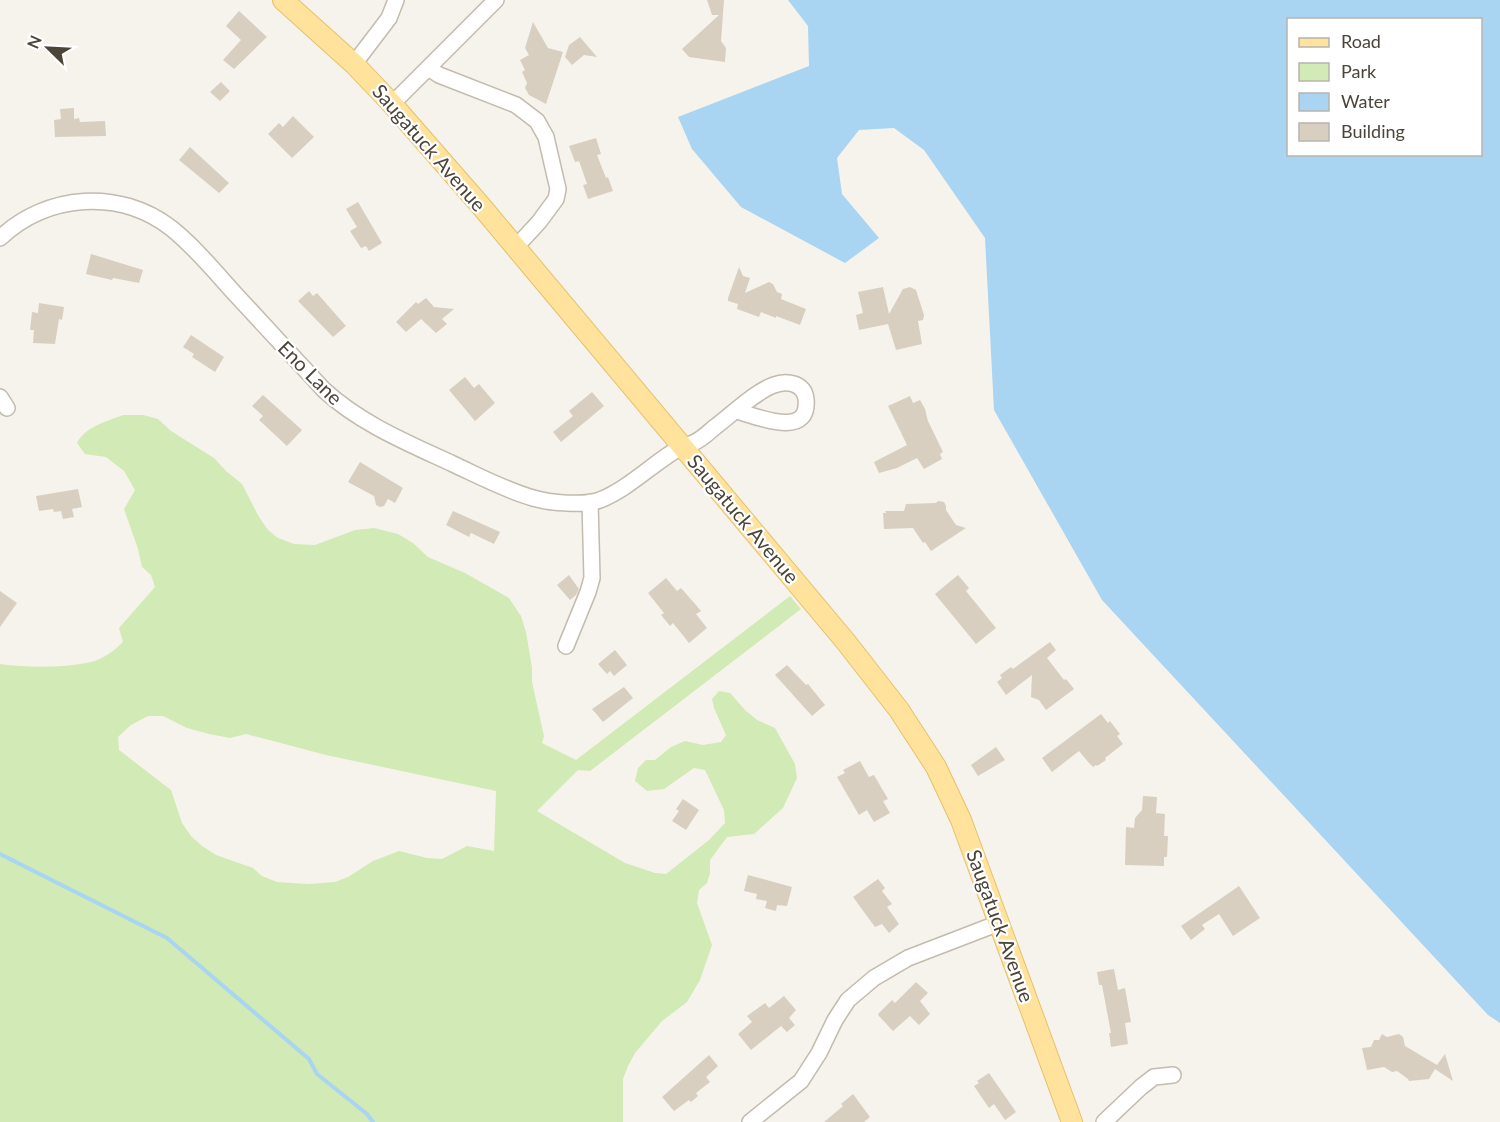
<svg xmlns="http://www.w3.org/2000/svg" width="1500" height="1122" font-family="Lato,sans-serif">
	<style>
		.green { fill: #d2eab5; fill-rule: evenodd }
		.water { fill: #a9d4f2; fill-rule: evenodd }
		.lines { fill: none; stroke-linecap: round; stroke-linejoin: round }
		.stream { stroke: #a9d4f2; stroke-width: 4 }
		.building { fill: #d8cfc1 }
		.minor-casing { stroke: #c2bbae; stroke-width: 18 }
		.major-casing { stroke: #e6c16a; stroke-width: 22 }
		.minor { stroke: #fff; stroke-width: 15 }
		.major { stroke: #ffe39c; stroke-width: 20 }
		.labels { text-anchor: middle; stroke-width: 4.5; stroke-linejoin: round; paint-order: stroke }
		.street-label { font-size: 20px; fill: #4b4439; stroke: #fff }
	</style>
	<rect width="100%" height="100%" fill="#f6f3ec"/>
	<path class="green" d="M123,415H143L158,419L171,431L214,458L226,471L242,484L259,517L268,530L278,538L294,544L315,545L355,530L374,528L398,534L413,543L428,557L465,573L509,598L521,616L526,632L532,668V682L544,736L542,743L576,760L790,596L801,609L590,771L578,770L537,811L625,863L655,873L666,874L709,840L725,823L724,810L705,770L694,768L664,789L647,791L635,781L638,768L646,760H655L671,747L685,741L703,745L721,742L726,735L714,708L712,699L719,691L730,693L745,710L757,720L775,728L795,764L797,778L783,808L754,834L727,837L710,860V873L707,883L699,890L697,903L712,945L700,980L687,1002L662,1021L635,1053L628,1066L623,1079V1122H0V664C28,668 63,668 91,662C103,659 114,651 123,642L119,628L155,587L151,575L142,567L138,549L124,509L135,490L124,471L106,457L85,454L77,443C85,427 107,421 123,415ZM148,716H163L187,728L209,734L230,738L246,734L326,755L496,791L494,851L467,846L442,859L427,858L399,851L373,861L348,877L335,882L309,884L277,882L262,876L253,868L216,855L202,846L191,836L182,823L171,790L119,750L118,737L131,725Z"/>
	<path class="water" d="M788,0H1500V1023L1488,1015L1102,600L994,410L985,238L924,150L894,128L859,130L837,158L842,194L879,238L845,263L741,207L692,149L678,117L809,66L808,26ZM1288,20H1480V154H1288Z"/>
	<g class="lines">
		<path class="stream" d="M0,854L167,938L309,1059L317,1074L367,1114L373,1122"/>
	</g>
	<path class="building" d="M707,0H724L721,41L726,48L725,62L689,57L682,49L719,15H712Z
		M239,11L267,37L234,69L223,60L241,40L226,26Z
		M533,22L548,48L563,52L546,104L529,95L525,88L527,83L522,72L525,70L520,60L529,55L525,48Z
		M580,37L597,57L584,55L572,65L565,57L569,45Z
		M221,82L230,91L220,101L210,92Z
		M74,108V119L79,118L80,122L105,121L106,136L55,137L54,120L61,119L60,109Z
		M293,116L314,137L292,158L268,134L279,123L283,127Z
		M596,138L601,154L597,155L606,178L608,177L613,191L588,199L583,185L587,184L579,161L575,162L569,146Z
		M190,147L229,183L219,193L179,160Z
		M358,202L382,243L369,251L366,246L361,248L350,231L357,227L346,209Z
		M91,254L143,270L139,283L113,278L112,280L86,274Z
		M739,267L743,276L750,278L745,293L769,282L773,284L777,292L782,294L781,299L806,309L800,325L776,316V318L761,312L759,317L737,309L738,304L728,301V298Z
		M883,287L889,314L903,289L910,287L916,290L924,315L923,320L918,321L922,344L896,350L888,324L859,330L856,315L863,313L858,292Z
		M309,291L313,296L317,293L346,326L333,337L298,301Z
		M426,298L434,307L454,309L442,319L447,324L436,333L421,319L406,332L396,322L416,302L418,304Z
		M39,303L64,307L62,320L59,319L55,344L33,343L34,330H30L32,312L38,313Z
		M191,335L224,357L215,372L192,357L194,354L183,347Z
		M465,377L474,388L479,384L495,403L475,421L449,390Z
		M592,392L604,406L561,442L553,432L573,416L569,411Z
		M263,395L302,430L287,446L259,420L263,416L252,406Z
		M910,396L913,403L920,400L925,409L928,421L943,452L940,454L942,459L924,469L917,458L897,468L879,473L874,462L907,445L888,406Z
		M360,462L403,488L395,503L388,499L384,506L380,507L376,505L374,496L348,482Z
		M78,489L82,507L72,509L74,517L63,519L61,511L54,512L53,509L39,511L36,496Z
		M938,501L944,502L946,506V510L956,525L966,528L931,551L925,542L923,543L913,528L884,529L883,513H886L885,511H904L906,504L936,503Z
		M453,511L500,532L494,544L471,533L469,537L446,525Z
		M569,575L579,589L576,595L570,600L557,585Z
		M958,575L969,588L966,591L996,628L976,644L935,594Z
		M666,578L677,591L681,588L696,605L701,611L696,614L707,628L689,643L673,623L670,626L666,621L661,615L664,613L648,593Z
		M0,591L17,603L0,627Z
		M1050,642L1056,650L1047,658L1064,680L1066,679L1074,689L1046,710L1039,700L1031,697L1032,675L1006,695L997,682L1002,678L1000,675L1011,667L1013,669Z
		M615,650L627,665L614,676L610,671L607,674L598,664Z
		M787,665L806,685L808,684L825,705L812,716L775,675Z
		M624,687L633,698L603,722L592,709Z
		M1101,714L1108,723L1110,721L1120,734L1117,736L1123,744L1105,758L1106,760L1097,766L1096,765L1093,767L1089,763L1079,751L1052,772L1042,758Z
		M996,747L1005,760L978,776L971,765Z
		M860,761L869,777L874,775L888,799L883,801L890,813L874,822L867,810L859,815L837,777L845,773L843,770Z
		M1143,796L1157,797L1156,813L1165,814L1164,836H1168L1167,857H1164V866L1125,865L1126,827L1134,828L1135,818L1142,810Z
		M683,799L699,810L686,830L672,821L679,811L676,809Z
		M748,875L792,887L787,906L777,905L776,911L765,908L767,901L756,899L757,894L744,891Z
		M878,879L885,888L882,891L892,904L887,907L899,924L889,933L882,924L875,927L853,897Z
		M1239,886L1260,918L1233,936L1219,914L1202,925L1205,929L1191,940L1181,926Z
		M1114,969L1118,990L1125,988L1131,1022L1125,1023L1128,1044L1111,1047L1109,1033H1111L1102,985H1099L1097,972Z
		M916,982L928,993L920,1001L930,1014L919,1025L910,1016L893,1031L878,1015L879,1013L892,1000L895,1003Z
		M784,996L796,1010L789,1018L795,1025L787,1032L781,1026L751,1050L738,1034L752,1022L747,1016L765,1003L769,1008Z
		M1382,1034L1387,1037L1399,1034L1403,1037L1405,1046L1437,1065L1445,1054L1453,1081L1435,1069L1429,1079L1409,1081L1408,1079L1397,1071L1392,1072L1384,1067L1367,1070L1362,1048L1371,1047L1374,1040H1379Z
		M709,1055L718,1066L706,1077L710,1082L696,1093L698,1096L691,1102L689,1100L674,1111L662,1097Z
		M989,1073L1016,1112L1005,1120L994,1104L989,1108L974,1086L979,1083L977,1081Z
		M853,1094L870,1117L864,1122H824L843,1106L841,1104Z"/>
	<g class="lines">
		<defs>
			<path id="minor" d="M354,64L389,18L396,0
				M428,68L439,75L516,105L537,121L546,137L558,189L556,199L539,222L515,248
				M392,104L496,0
				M0,238C47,194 119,188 171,228C195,247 216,273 237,296C266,327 295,359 324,390C361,424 408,443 453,464C479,476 505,490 533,498C550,503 584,506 600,500C629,488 650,466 676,450C682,447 688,446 693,443C701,440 708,433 715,427C731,415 756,391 774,385C787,380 804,383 806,399C810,440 756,416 737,411
				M0,397L7,408
				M566,646L588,592L592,578L590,502
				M750,1122L801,1081L819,1053L835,1020L848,1000L874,978L908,958L999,923
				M1104,1122L1141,1087L1154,1077L1173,1075"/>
			<path id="major" d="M283,0L354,64L392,104L481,206L846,642L899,710L936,767L961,820L1072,1122"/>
		</defs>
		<use href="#minor" class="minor-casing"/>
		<use href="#major" class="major-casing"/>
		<use href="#minor" class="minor"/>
		<use href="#major" class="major"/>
	</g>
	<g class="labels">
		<g class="street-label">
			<text transform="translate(429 148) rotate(49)" y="7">Saugatuck Avenue</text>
			<text transform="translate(310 373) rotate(45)" y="7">Eno Lane</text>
			<text transform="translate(743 519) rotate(50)" y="7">Saugatuck Avenue</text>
			<text transform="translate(1000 926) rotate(70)" y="7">Saugatuck Avenue</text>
		</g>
	</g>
	<rect x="1287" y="18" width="195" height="138" fill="#ffffff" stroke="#b7b4b0" stroke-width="1.5"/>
	<rect x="1299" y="38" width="30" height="9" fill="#ffe39c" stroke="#b7b4b0" stroke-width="1.5"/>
	<text x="1341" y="48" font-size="18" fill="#4b4439">Road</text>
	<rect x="1299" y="63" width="30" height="18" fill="#d2eab5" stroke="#b7b4b0" stroke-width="1.5"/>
	<text x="1341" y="78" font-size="18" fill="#4b4439">Park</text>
	<rect x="1299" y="93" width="30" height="18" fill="#a9d4f2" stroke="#b7b4b0" stroke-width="1.5"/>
	<text x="1341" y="108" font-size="18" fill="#4b4439">Water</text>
	<rect x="1299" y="123" width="30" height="18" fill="#d8cfc1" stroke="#b7b4b0" stroke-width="1.5"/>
	<text x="1341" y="138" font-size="18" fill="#4b4439">Building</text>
	<g transform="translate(48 48) rotate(294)" stroke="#ffffff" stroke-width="4.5" paint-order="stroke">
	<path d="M0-4.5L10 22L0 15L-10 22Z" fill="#4b4439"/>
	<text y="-9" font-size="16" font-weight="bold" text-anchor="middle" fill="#4b4439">N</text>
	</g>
</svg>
